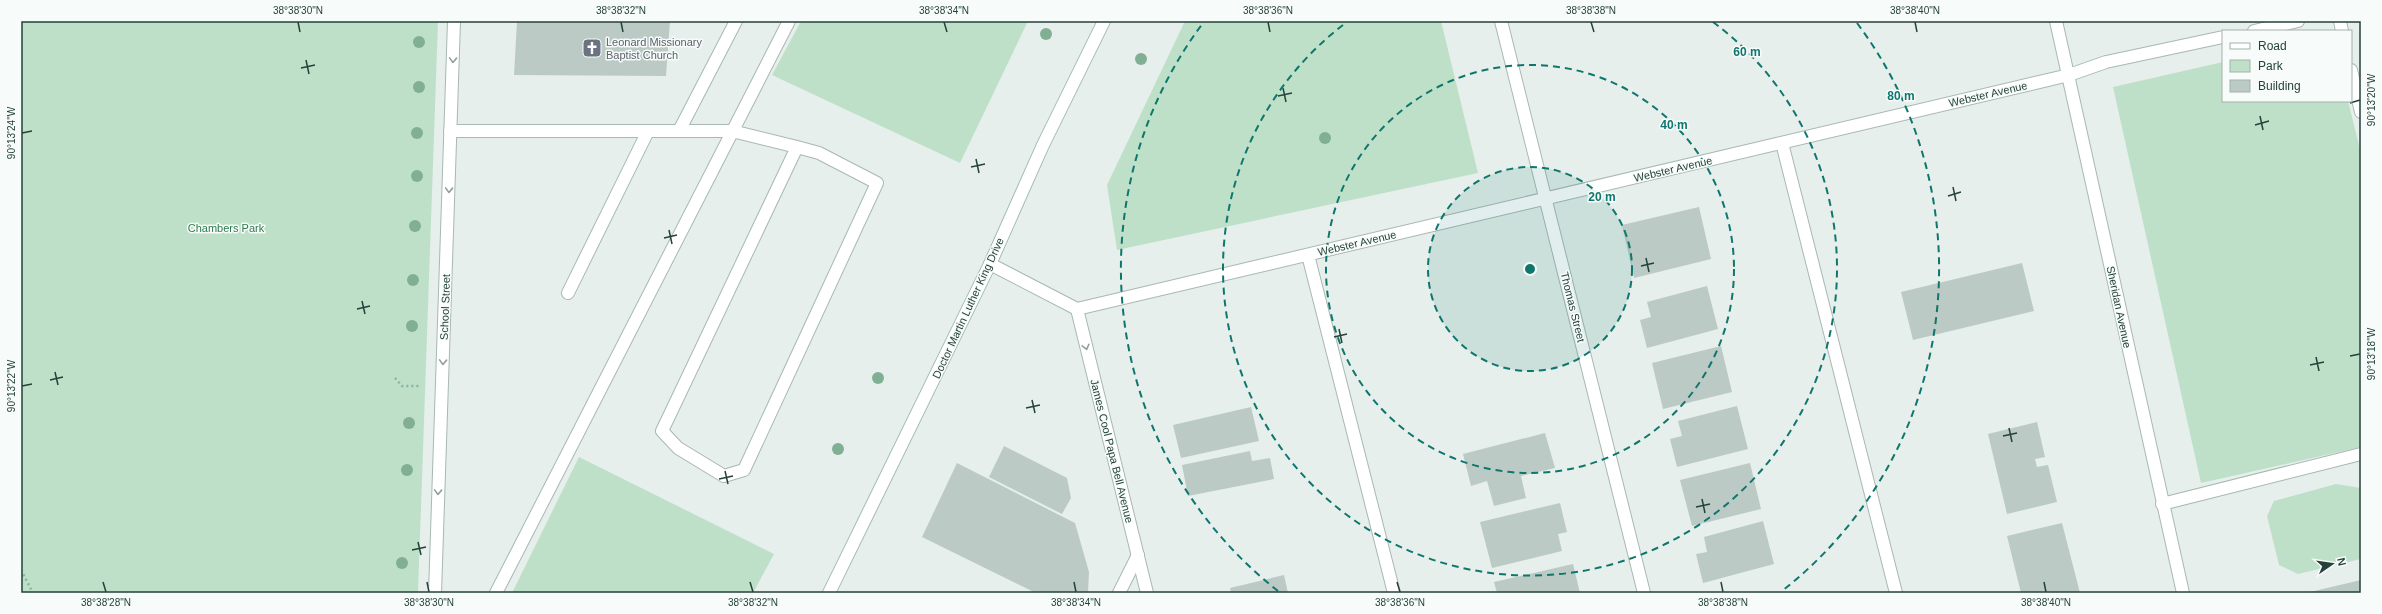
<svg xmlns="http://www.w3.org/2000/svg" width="2382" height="614" font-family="Helvetica,sans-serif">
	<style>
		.green { fill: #bfe0c8 }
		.building { fill: #bbcac4 }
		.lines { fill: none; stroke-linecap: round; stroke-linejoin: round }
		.lane-casing { stroke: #a8b8b2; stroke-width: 14 }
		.street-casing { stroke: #a8b8b2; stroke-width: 14 }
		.secondary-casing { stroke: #a4bbb3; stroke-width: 14 }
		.path { stroke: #86b3a5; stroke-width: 2.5; stroke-dasharray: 2 3; stroke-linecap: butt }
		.lane { stroke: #fff; stroke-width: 12 }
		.street { stroke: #fff; stroke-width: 12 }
		.secondary { stroke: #fff; stroke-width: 12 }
		.tree { fill: #80af93 }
		.oneway { stroke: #92a09c }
		.ticks { fill: none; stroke: #24423a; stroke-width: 1.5 }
		.ring { fill: none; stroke: #0f766e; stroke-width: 2; stroke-dasharray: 7 5 }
		.labels { text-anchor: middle; stroke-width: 3; stroke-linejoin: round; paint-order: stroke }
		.worship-label { font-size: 11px; fill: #5b616d; stroke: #f7fbf9; text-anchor: start }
		.street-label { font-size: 11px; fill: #24423a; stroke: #f7fbf9 }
		.park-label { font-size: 11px; fill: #2d7a4b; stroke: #f7fbf9 }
		.centre { fill: #0f766e; stroke: #f7fbf9; stroke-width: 2 }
		.ring-label { font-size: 12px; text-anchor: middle; font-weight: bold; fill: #0f766e; stroke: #f7fbf9; stroke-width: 3; stroke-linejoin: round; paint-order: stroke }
		.neatline { fill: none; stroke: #24423a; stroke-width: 1.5 }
		.ticks-label { font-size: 10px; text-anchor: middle; fill: #24423a }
	</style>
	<rect width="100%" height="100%" fill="#e6efeb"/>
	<path class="green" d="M21,21H438L418,593H21Z
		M801,21H1028L960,163L772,75Z
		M1185,21H1441L1478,173L1117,250L1107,185Z
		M2223,62V101H2348L2361,153V447L2201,483L2113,87Z
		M579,457L774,554L753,593H512Z
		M2336,484L2361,488V559L2298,574L2279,565L2267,516L2274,501Z"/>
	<path class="building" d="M517,21H670L666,76L514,75Z
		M1699,207L1711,259L1634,278L1622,225Z
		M2022,263L2034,311L1913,340L1901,292Z
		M1707,286L1718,329L1647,348L1640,320L1651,317L1647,302Z
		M1721,346L1732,392L1663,409L1652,363Z
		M1737,406L1748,449L1677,467L1670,439L1682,436L1678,421Z
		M1251,407L1259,441L1181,458L1173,425Z
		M2037,422L2045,457L2035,459L2037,467L2048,465L2057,502L2007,514L1988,434Z
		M1545,433L1555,468L1521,476L1526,498L1494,506L1487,481L1471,486L1463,454Z
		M1004,446L1067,478L1071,498L1062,514L989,477Z
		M1250,451L1252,461L1270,458L1274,479L1188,496L1182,465Z
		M957,463L1075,523L1089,572L1088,593H1036L922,537Z
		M1750,463L1761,509L1692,526L1680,480Z
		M1560,503L1567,532L1558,534L1562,551L1492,568L1480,522Z
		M1763,521L1774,564L1703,583L1696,554L1707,552L1704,537Z
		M2062,523L2080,593H2021L2007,536Z
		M1573,564L1580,593H1497L1494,582Z
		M1284,575L1288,593H1231L1230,588Z
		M2361,580V593H2310V592Z"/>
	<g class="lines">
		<defs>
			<path id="lane" d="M2340,21L2342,31
				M2351,70L2361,112
				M450,131H679L736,21
				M679,131H732L797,147L819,153L877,183L744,470L724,476L678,448L662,431L797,147
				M1782,143L1896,593
				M1308,255L1394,593
				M568,293L648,131
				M2162,504L2361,454
				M496,593L789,21
				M1119,593L1138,555"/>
			<path id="street" d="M1501,21L1644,593
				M2056,21L2183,593
				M2254,31L2298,21
				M990,264L1077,309L2069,75L2106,62L2223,37
				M1077,309L1147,593
				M435,593L454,21"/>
			<path id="secondary" d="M829,593L990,264L1043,145L1104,21"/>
		</defs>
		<use href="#lane" class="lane-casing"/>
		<use href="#street" class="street-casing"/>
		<use href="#secondary" class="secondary-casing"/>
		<path class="path" d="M395,378L402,386H419
			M21,570L33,593"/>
		<use href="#lane" class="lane"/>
		<use href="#street" class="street"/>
		<use href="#secondary" class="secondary"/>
	</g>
	<g class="tree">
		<circle cx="1046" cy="34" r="6"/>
		<circle cx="419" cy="42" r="6"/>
		<circle cx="1141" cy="59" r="6"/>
		<circle cx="419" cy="87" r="6"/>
		<circle cx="417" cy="133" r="6"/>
		<circle cx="1325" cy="138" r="6"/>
		<circle cx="417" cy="176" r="6"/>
		<circle cx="415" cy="226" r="6"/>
		<circle cx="413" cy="280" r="6"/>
		<circle cx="412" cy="326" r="6"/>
		<circle cx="878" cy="378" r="6"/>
		<circle cx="409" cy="423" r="6"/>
		<circle cx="838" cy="449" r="6"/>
		<circle cx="407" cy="470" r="6"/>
		<circle cx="402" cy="563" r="6"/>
	</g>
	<defs><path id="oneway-chevron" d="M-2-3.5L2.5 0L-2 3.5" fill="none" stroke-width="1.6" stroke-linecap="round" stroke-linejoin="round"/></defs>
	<g class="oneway">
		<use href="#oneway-chevron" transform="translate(453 60) rotate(92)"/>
		<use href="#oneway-chevron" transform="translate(449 190) rotate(92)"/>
		<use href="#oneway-chevron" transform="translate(1086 347) rotate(76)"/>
		<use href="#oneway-chevron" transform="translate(443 362) rotate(92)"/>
		<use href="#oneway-chevron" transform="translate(438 492) rotate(92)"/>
	</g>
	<path class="ticks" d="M298,22L300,32M621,22L623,32M944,22L947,32M1268,22L1270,32M1591,22L1594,32M1915,22L1917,32M306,60L309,74M301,68L315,65M1283,88L1286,102M1278,96L1292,93M2350,103L2360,100M2260,116L2263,130M2255,125L2269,121M22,133L32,131M976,159L979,173M971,167L985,164M1953,187L1956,201M1948,196L1961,192M669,230L672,244M664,238L677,235M1646,258L1649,272M1641,266L1654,263M362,301L365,314M357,309L370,306M1339,329L1342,343M1334,337L1347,334M2350,356L2360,354M2316,357L2319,371M2310,365L2324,362M55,372L58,385M50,380L63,377M22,386L32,384M1032,400L1035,413M1026,408L1040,405M2009,428L2012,442M2003,436L2017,433M725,471L728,484M719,479L733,476M1702,499L1705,513M1696,507L1710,504M418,542L421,555M412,550L426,547M103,582L106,592M427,582L429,592M750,582L753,592M1074,582L1076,592M1397,582L1400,592M1721,582L1723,592M2044,582L2046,592"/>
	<circle cx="1530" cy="269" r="102" fill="#0f766e" fill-opacity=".12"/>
	<g class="ring">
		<circle cx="1530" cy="269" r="102"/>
		<circle cx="1530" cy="269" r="204"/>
		<path d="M1713 22A307 307 0 1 1 1347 22"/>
		<path d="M1278 591A409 409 0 0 1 1203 23M1857 23A409 409 0 0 1 1782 591"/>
	</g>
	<defs>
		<symbol id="church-square" viewBox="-11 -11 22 22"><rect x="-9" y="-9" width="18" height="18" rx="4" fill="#6b7280" stroke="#f7fbf9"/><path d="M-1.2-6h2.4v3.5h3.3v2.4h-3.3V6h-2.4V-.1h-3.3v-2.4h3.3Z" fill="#fff"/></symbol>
	</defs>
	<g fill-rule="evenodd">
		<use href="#church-square" x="581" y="37" width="22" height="22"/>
	</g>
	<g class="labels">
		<g class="worship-label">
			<text x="606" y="46">Leonard Missionary<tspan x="606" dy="13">Baptist Church</tspan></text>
		</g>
		<g class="street-label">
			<text transform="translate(1988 94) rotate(-13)" y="4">Webster Avenue</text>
			<text transform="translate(1673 169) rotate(-13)" y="4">Webster Avenue</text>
			<text transform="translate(1357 243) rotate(-13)" y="4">Webster Avenue</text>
			<text transform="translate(445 307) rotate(-88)" y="4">School Street</text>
			<text transform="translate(1573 307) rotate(76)" y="4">Thomas Street</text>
			<text transform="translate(2119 307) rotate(78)" y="4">Sheridan Avenue</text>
			<text transform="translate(968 308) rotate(-65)" y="4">Doctor Martin Luther King Drive</text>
			<text transform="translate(1112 451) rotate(76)" y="4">James Cool Papa Bell Avenue</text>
		</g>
		<g class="park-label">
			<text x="226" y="232">Chambers Park</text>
		</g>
	</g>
	<circle cx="1530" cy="269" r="6" class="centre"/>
	<g class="ring-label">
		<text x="1747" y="56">60 m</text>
		<text x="1901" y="100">80 m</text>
		<text x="1674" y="129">40 m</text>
		<text x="1602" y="201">20 m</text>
	</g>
	<rect width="2382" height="614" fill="none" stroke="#f7fbf9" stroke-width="44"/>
	<rect x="2222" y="30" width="130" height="72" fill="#f7fbf9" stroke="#a3b1ad"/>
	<rect x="2230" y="43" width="20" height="6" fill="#ffffff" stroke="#a3b1ad"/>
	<text x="2258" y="50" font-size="12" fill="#24423a">Road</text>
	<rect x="2230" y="60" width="20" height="12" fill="#bfe0c8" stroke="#a3b1ad"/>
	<text x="2258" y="70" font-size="12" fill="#24423a">Park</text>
	<rect x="2230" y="80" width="20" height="12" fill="#bbcac4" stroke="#a3b1ad"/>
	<text x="2258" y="90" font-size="12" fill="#24423a">Building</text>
	<g transform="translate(2332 564) rotate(77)" stroke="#f7fbf9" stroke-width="3" paint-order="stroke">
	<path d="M0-3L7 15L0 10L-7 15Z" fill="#24423a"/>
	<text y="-6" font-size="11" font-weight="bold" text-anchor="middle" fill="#24423a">N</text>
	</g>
	<rect x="22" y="22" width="2338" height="570" class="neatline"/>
	<g class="ticks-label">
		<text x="298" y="14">38°38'30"N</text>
		<text x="621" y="14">38°38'32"N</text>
		<text x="944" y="14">38°38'34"N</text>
		<text x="1268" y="14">38°38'36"N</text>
		<text x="1591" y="14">38°38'38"N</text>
		<text x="1915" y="14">38°38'40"N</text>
		<text transform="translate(2371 100) rotate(-90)" y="4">90°13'20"W</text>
		<text transform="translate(11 133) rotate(-90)" y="4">90°13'24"W</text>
		<text transform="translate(2371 354) rotate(-90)" y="4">90°13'18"W</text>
		<text transform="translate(11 386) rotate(-90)" y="4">90°13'22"W</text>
		<text x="106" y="606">38°38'28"N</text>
		<text x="429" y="606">38°38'30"N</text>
		<text x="753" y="606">38°38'32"N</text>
		<text x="1076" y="606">38°38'34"N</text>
		<text x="1400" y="606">38°38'36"N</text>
		<text x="1723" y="606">38°38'38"N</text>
		<text x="2046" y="606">38°38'40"N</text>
	</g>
</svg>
